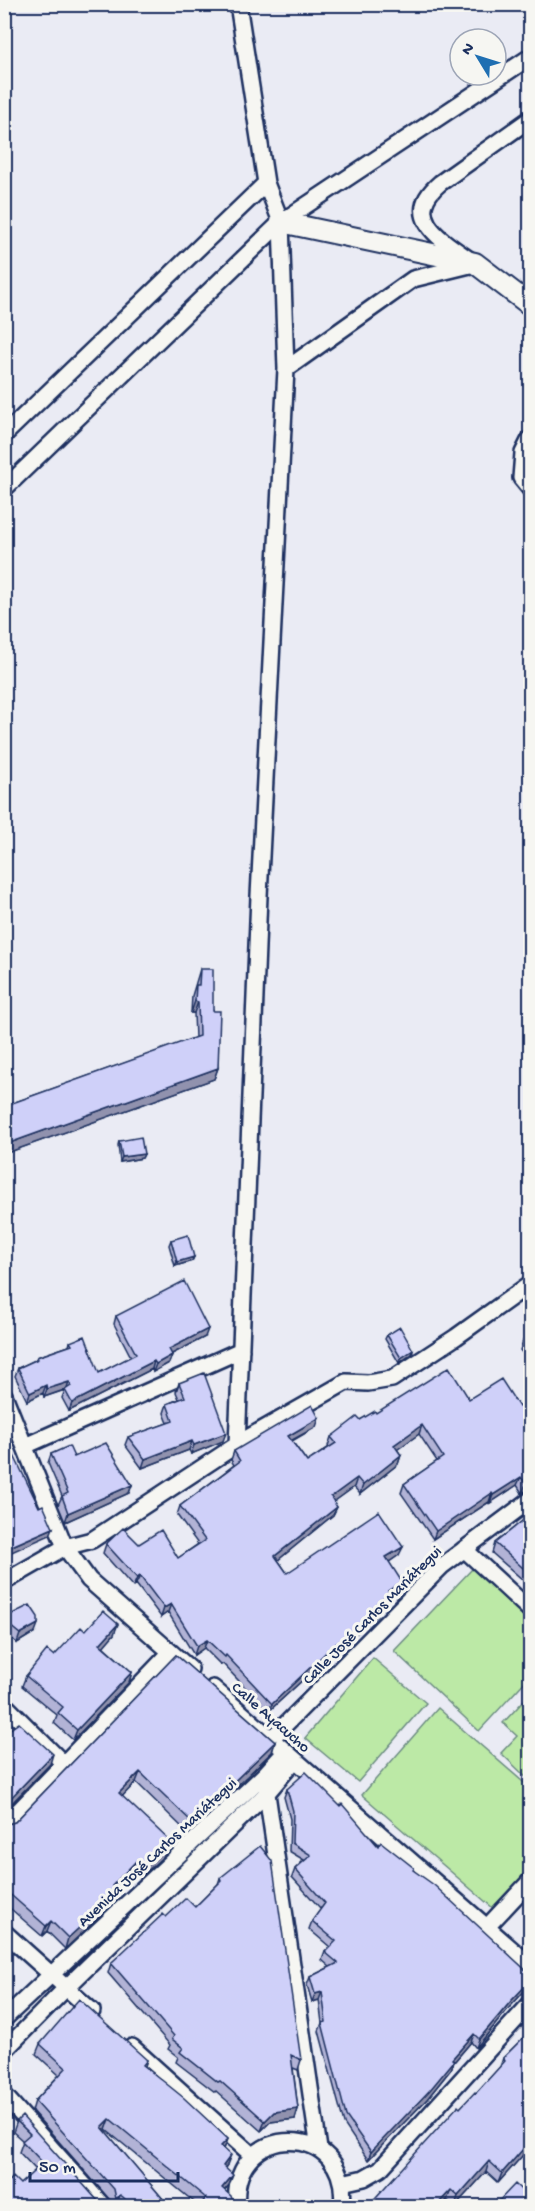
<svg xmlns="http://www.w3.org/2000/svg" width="535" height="2211" font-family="'Gochi Hand',sans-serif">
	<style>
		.green { fill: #bce9a6; stroke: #6c8c82; stroke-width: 1.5 }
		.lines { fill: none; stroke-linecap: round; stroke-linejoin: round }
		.minor-casing { stroke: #1b2f5e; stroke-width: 20 }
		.tertiary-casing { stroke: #1b2f5e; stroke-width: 24 }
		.minor { stroke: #f6f6f2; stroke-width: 15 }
		.tertiary { stroke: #f6f6f2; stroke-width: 20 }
		.wall { fill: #b2b3d6; stroke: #1b2f5e; stroke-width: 1.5 }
		.shaded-wall { fill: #9192ae; stroke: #1b2f5e; stroke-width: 1.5 }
		.building { fill: #cfd0f9; stroke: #1b2f5e; stroke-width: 1.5 }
		.labels { text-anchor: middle; stroke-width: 6; stroke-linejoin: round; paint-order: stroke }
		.street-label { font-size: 16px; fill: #1b2f5e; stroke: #f6f6f2 }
	</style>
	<rect width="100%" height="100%" fill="#eaebf4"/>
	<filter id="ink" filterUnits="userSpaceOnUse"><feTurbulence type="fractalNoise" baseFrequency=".0167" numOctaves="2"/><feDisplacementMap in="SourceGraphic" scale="12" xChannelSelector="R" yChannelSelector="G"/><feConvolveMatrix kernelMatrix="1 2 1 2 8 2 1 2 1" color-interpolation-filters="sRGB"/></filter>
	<g filter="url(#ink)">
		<path class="green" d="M473,1568L530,1623V1676L479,1731L394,1651Z
			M373,1658L426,1703L358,1782L305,1738Z
			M530,1694V1781L501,1753L517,1736L503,1723Z
			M438,1708L530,1788V1867L494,1909L362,1795Z"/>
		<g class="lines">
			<defs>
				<path id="minor" d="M470,260C443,241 400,217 440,183L530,119
					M286,369L413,279L474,264
					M4,435L266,183
					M530,439L523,453L521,478L530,489
					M4,489L281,222L530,57
					M4,1395L65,1547L89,1580L190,1669
					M237,1445L259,896L286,369L281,222L266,183L238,4
					M25,1446L241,1350
					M464,1549L530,1610
					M4,1582L65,1547L92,1540L244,1440L346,1382L368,1383L392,1379L456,1337L530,1284
					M213,1688L530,1965
					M4,1704L64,1764
					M272,1738L442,1566L530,1500
					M266,1787L319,2149
					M4,1826L170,1653
					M487,1927L530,1881
					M4,1932L92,2011
					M4,2019L264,1775L285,1752
					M132,2047L253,2156
					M4,2051L66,1988L267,1793L295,1760
					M4,2095L103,2206
					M342,2183L364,2178L380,2169L530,2004
					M237,2206C229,2120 352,2120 342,2206"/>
				<path id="tertiary" d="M281,222L475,263L530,305"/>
			</defs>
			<use href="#minor" class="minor-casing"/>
			<use href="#tertiary" class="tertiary-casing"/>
			<use href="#minor" class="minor"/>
			<use href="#tertiary" class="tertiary"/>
		</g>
		<path class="wall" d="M200,969L213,1011L218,1068L214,1079L4,1154V1106L195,1038L194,1013H191L192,996Z
			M119,1141L144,1154L142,1158L120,1162L118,1145Z
			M171,1240L194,1257L192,1261L175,1266L169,1245Z
			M116,1316L205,1337L172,1354V1355L169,1363L153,1372L152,1369L69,1411L62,1398L65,1390L44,1397L43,1393L27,1401L15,1376L18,1368L35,1360L37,1357L69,1346L70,1342L99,1373L131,1357L114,1324Z
			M387,1335L413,1350L412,1354L399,1363L385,1339Z
			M531,1335V1363L520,1350L523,1341Z
			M179,1383L223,1441L191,1454L189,1450L142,1468L125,1445L128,1437L168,1423L164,1413L167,1404L179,1399L176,1392Z
			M469,1399L519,1407L531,1399V1488L522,1493L517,1485L490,1503L489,1502L433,1539L401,1493L404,1484L437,1461L419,1434L397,1449L401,1455L398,1464L360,1494L354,1487L333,1502L337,1507L333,1515L278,1560L287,1573L399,1555L389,1562L399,1591L388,1598L387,1602L378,1608L376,1616L335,1652L334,1651L268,1712L223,1664L221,1665L204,1648L194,1655L168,1612L161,1617L136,1584L133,1587L103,1553L106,1544H139L178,1558L198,1544L177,1515L180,1506L234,1465L231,1460L234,1451L316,1427L292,1441L307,1462L329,1447L328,1446L331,1437L360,1420L376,1413Z
			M51,1454L74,1457L132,1485L129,1493L65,1522L58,1505L62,1496L48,1463Z
			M531,1514V1587L492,1553L495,1543Z
			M4,1618L35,1632L17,1643L4,1632Z
			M85,1631L114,1634L103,1646L132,1672L129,1682L73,1740L54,1723L57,1715L22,1686L26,1676L54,1656Z
			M176,1655L275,1742L272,1752L188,1833L136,1782L122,1796L167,1853L142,1876L134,1869L115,1889L118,1892L114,1903L65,1949L47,1931L42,1936L4,1903V1825L15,1822Z
			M287,1789L378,1846L413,1870L531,1975L530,1985L508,2009L476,2048L471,2042L454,2062L451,2069L427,2099L368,2160L344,2124L319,2031L322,2023L319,2000L312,2002L307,1985L310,1977L330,1967L322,1960L325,1952L330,1947L309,1929L312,1921L321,1909L292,1877L295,1869L304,1860L289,1851L290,1819L284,1797Z
			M220,1878L301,2060L298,2070L293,2068L298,2109L295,2119L270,2122L261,2131L216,2091L215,2092L176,2062L178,2057L168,2049L170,2045L108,1973L111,1963L166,1917L195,1907L218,1884Z
			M531,1931V1940L528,1938Z
			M531,2030V2146L498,2183L486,2172L455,2206L447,2200L442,2206H368L460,2108L476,2093L500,2067L503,2058Z
			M40,2044L147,2060L145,2066L228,2139L224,2149L227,2165L225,2168L229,2185L224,2190L232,2204L199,2206L106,2130L105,2131L169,2206H118L117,2205L115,2206H112L110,2200L32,2111L35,2101L59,2075L36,2054Z
			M17,2121L99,2202L109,2205L108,2206H4L20,2184L36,2170L19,2152L23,2141L13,2132Z"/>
		<path class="shaded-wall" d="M195,1001L198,1002L194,1013H191Z
			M218,1068L214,1079L4,1154V1145Z
			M144,1154L142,1158L120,1162L122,1157Z
			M194,1257L192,1261L175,1266L177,1262Z
			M208,1329L205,1337L166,1357L169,1349Z
			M413,1350L412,1354L399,1363L401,1358Z
			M172,1355L169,1363L153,1372L156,1364Z
			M154,1361L152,1369L69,1411L72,1403Z
			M69,1382L67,1389L44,1397L47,1389Z
			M46,1385L43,1393L27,1401L30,1393Z
			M319,1418L316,1427L285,1444L288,1436Z
			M422,1425L419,1434L391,1454L394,1445Z
			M226,1433L223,1441L191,1454L194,1445Z
			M192,1441L189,1450L142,1468L145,1459Z
			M401,1455L398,1464L360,1494L363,1485Z
			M521,1477L517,1485L490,1503L493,1495Z
			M357,1478L354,1487L328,1506L331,1497Z
			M531,1481V1488L522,1493L526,1484Z
			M132,1485L129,1493L65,1522L68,1513Z
			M492,1493L489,1502L433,1539L436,1531Z
			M337,1507L333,1515L272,1565L275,1556Z
			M53,1528L50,1535L7,1554L5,1561V1549Z
			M403,1547L399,1555L383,1566L386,1557Z
			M140,1576L136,1584L133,1587L137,1578Z
			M402,1582L399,1591L388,1598L387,1602L378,1608L376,1616L335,1652L338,1644L388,1591Z
			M171,1604L168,1612L161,1617L164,1608Z
			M38,1624L35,1632L17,1643L20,1634Z
			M118,1624L114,1634L97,1654L100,1644Z
			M207,1640L204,1648L194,1655L197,1646Z
			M337,1642L334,1651L268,1712L272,1704Z
			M132,1672L129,1682L73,1740L77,1730Z
			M275,1742L272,1752L188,1833L192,1822Z
			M53,1754L50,1764L4,1811V1805Z
			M140,1772L136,1782L115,1804L119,1793Z
			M171,1842L167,1853L142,1876L146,1866Z
			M138,1859L134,1869L108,1896L112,1886Z
			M118,1892L114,1903L65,1949L68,1938Z
			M51,1921L47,1931L42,1936L46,1926Z
			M531,1980L530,1985L508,2009L476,2048L479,2039L511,2001Z
			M322,1992L319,2000L312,2002L315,1994Z
			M474,2034L471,2042L454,2062L451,2069L427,2099L368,2160L371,2152Z
			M298,2109L295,2119L270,2122L261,2131L265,2121L274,2112Z
			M110,2119L106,2130L98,2138L102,2127Z
			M228,2139L224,2149L221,2146Z
			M531,2140V2146L498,2183L502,2173Z
			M231,2155L227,2165L219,2176L223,2166Z
			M489,2161L486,2172L455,2206L458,2196Z
			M233,2175L229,2185L218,2198L222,2188Z
			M451,2190L447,2200L442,2206H436Z
			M120,2195L117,2205L113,2206L116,2199Z"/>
		<path class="building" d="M200,969H213V1011H220L218,1068L4,1145V1106L199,1036L198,1002L195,1001L196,985H199Z
			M141,1137L144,1154L122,1157L119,1141Z
			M188,1235L194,1257L177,1262L171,1240Z
			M184,1281L208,1329L169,1349L172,1355L156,1364L154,1361L72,1403L65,1390L71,1386L69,1382L47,1389L46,1385L30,1393L18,1368L38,1359L37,1357L72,1345L70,1342L85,1336L99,1373L136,1354L116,1316Z
			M400,1327L413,1350L401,1358L387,1335Z
			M531,1335V1351L523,1341Z
			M449,1367L469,1399L501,1379L519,1407L531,1399V1481L526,1484L521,1477L493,1495L492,1493L436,1531L404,1484L443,1457L422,1425L394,1445L401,1455L363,1485L357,1478L331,1497L337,1507L275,1556L287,1573L379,1511L403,1547L386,1557L402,1582L388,1591L390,1593L376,1604L379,1607L338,1644L337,1642L272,1704L226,1655L225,1657L207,1640L197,1646L171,1604L164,1608L140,1576L137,1578L106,1544L123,1528L139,1544L161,1530L178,1558L205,1540L180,1506L240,1461L234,1451L312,1405L319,1418L288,1436L307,1462L336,1443L331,1437L357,1417L360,1420L375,1411L376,1413Z
			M204,1373L226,1433L194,1445L192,1441L145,1459L128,1437L173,1421L167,1404L185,1397L179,1383Z
			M4,1435L39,1507L43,1505L53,1528L5,1549L7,1554L4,1555Z
			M106,1443L132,1485L68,1513L62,1496L68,1493L51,1454L69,1446L74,1457Z
			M531,1514V1575L495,1543Z
			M30,1605L38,1617V1624L20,1634L4,1621V1618Z
			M103,1611L118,1624L100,1644L132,1672L77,1730L58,1713L63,1707L26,1676L47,1650L54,1656L81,1627L85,1631Z
			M176,1655L275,1742L192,1822L140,1772L119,1793L171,1842L146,1866L138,1859L112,1886L118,1892L68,1938L51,1921L46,1926L4,1889V1825L15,1822Z
			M19,1723L53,1754L4,1805V1730L6,1732Z
			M306,1772L340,1806L342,1804L378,1846L381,1842L414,1868L413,1870L434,1885L531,1975V1980L511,2001L479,2039L474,2034L452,2059L454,2061L430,2090L371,2152L346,2116L322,2023L326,2022L322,1992L315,1994L310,1977L338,1963L325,1952L336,1941L312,1921L325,1903L295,1869L311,1855L292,1843L293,1811L287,1789Z
			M260,1846L272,1861L301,2060L291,2055L298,2109L274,2112L265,2121L220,2081L218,2082L180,2052L183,2048L172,2039L174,2036L111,1963L163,1914L166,1917L186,1898L195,1907L221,1881L220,1878Z
			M79,1999L147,2060L143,2065L184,2098L228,2139L221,2146L231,2155L223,2166L233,2175L222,2188L231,2196L233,2202L231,2204L234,2206H199L206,2198L110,2119L102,2127L169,2206H132L123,2197L120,2195L116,2199L114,2189L35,2101L66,2068L40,2044Z
			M531,2030V2140L502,2173L489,2161L458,2196L451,2190L436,2206H368L458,2106L460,2108L475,2092L476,2093L505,2061L503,2058Z
			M22,2116L99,2202L109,2205L107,2206H4V2187L13,2177L20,2184L43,2163L22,2141L30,2134L17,2121Z
			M515,2184L531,2199V2206H494Z"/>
	</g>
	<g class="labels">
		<g class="street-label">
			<text transform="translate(371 1614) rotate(-45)" y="6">Calle José Carlos Mariátegui</text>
			<text transform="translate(272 1716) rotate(41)" y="6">Calle Ayacucho</text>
			<text transform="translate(156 1851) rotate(-43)" y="6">Avenida José Carlos Mariátegui</text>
		</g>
	</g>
	<rect width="535" height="2211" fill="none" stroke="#f6f6f2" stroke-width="24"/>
	<rect x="12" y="12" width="511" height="2187" fill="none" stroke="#1b2f5e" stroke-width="2" filter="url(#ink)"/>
	<g transform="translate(478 57) rotate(308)"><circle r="28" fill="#f6f6f2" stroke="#9ea6b7" stroke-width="1.5"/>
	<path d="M0-4.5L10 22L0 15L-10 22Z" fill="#1f6fb2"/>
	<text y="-9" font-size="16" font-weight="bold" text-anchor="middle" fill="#1b2f5e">N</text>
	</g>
	<path d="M30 2172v9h148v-9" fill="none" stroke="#1b2f5e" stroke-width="3"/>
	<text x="39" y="2172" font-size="18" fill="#1b2f5e" stroke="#f6f6f2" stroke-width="4.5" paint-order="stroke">50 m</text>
</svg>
